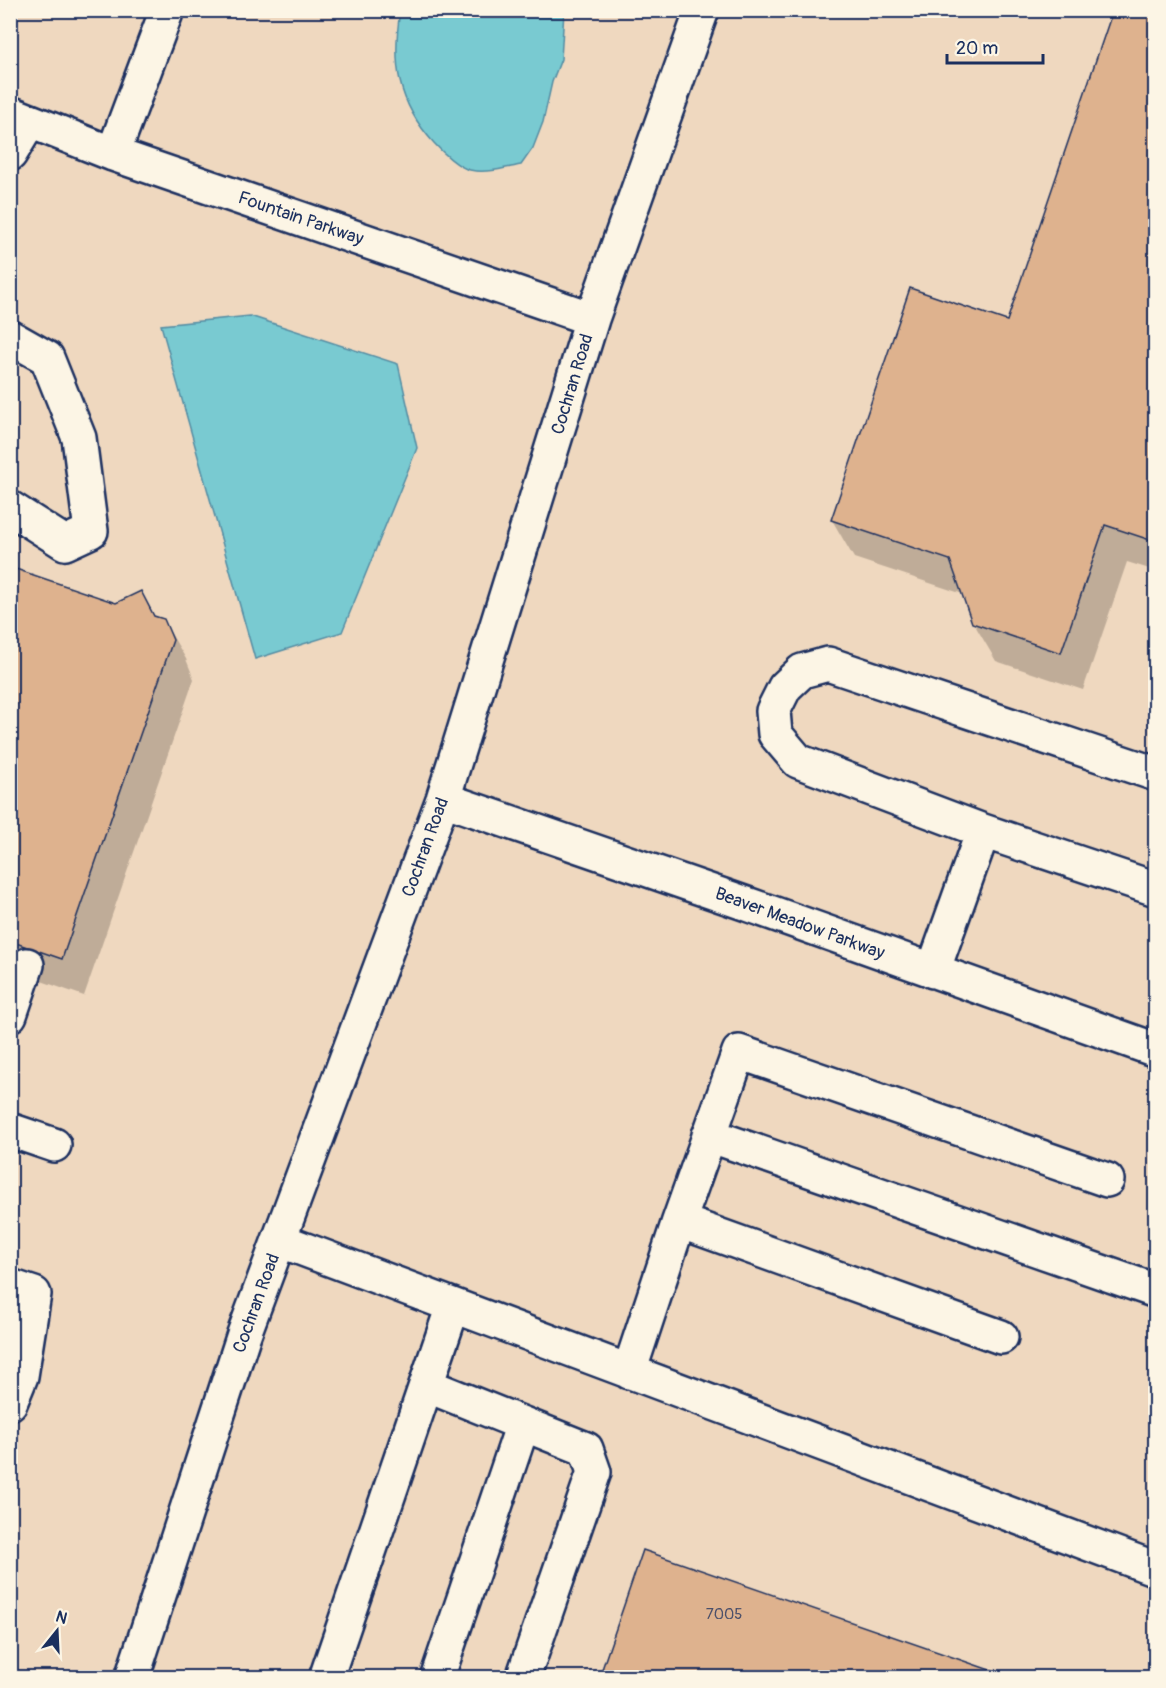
<svg xmlns="http://www.w3.org/2000/svg" width="1166" height="1688" font-family="Pangolin,sans-serif">
	<style>
		.built { fill: #efd8bf }
		.water { fill: #79cad1; stroke: #538ca3; stroke-width: 1.5 }
		.shadow { fill: #0003 }
		.building { fill: #deb28e; stroke: #1b2f5e; stroke-width: 1.5 }
		.lines { fill: none; stroke-linecap: round; stroke-linejoin: round }
		.minor-casing { stroke: #1b2f5e; stroke-width: 38 }
		.minor { stroke: #fcf5e5; stroke-width: 33 }
		.labels { text-anchor: middle; stroke-width: 5; stroke-linejoin: round; paint-order: stroke }
		.number-label { font-size: 15px; fill: #4c506a }
		.street-label { font-size: 18px; fill: #1b2f5e; stroke: #fcf5e5 }
	</style>
	<rect width="100%" height="100%" fill="#f6e8d4"/>
	<filter id="ink" filterUnits="userSpaceOnUse"><feTurbulence type="fractalNoise" baseFrequency=".0167" numOctaves="2"/><feDisplacementMap in="SourceGraphic" scale="12" xChannelSelector="R" yChannelSelector="G"/><feConvolveMatrix kernelMatrix="1 2 1 2 8 2 1 2 1" color-interpolation-filters="sRGB"/></filter>
	<g filter="url(#ink)">
		<path class="built" d="M11,11H1155V1677L11,1678Z"/>
		<path class="water" d="M400,11H564L561,59L552,82L543,122L533,148L521,165C505,168 486,174 470,170C459,168 442,152 434,143C397,102 392,64 400,11Z
			M250,316L398,364L417,448L342,632L255,659L161,325Z"/>
		<path class="shadow" d="M1156,10V571L1127,562L1083,690L996,661L973,622L963,594L854,558L832,520L1008,323Z
			M10,568L117,605L141,593L155,617L163,620L186,659L194,679L84,996L10,970Z"/>
		<path class="building" d="M1113,10H1156V542L1105,525L1061,653L972,623L950,560L831,520L910,288L1007,321Z
			M10,567L116,603L141,591L154,616L164,619L173,640L62,959L10,941Z
			M643,1550L1013,1678H599Z"/>
		<g class="lines">
			<defs>
				<path id="minor" d="M10,113L113,154L592,319
					M10,154L30,121
					M113,154L167,10
					M10,337L47,358L79,438L91,531L65,543L10,508
					M443,799L747,904L1156,1050
					M983,831L1156,889
					M933,971L983,831L798,761L775,734L773,711L785,687L802,671L828,664L1156,774
					M10,1015L27,965
					M10,1130L54,1145
					M709,1135L1156,1291
					M679,1221L739,1052L1107,1180
					M279,1240L1156,1569
					M10,1286L34,1294L21,1376L10,1403
					M629,1372L679,1221L1001,1337
					M426,1385L586,1449L594,1472L523,1678
					M132,1678L244,1334L443,799L592,319L702,10
					M326,1678L453,1306
					M437,1678L523,1424"/>
			</defs>
			<use href="#minor" class="minor-casing"/>
			<use href="#minor" class="minor"/>
		</g>
	</g>
	<g class="labels">
		<g class="number-label">
			<text x="724" y="1619">7005</text>
		</g>
		<g class="street-label">
			<text transform="translate(301 218) rotate(19)" y="6">Fountain Parkway</text>
			<text transform="translate(572 384) rotate(-73)" y="6">Cochran Road</text>
			<text transform="translate(425 847) rotate(-70)" y="6">Cochran Road</text>
			<text transform="translate(800 923) rotate(20)" y="6">Beaver Meadow Parkway</text>
			<text transform="translate(256 1303) rotate(-70)" y="6">Cochran Road</text>
		</g>
	</g>
	<rect width="1166" height="1688" fill="none" stroke="#fcf5e5" stroke-width="36"/>
	<rect x="18" y="18" width="1130" height="1652" fill="none" stroke="#1b2f5e" stroke-width="2" filter="url(#ink)"/>
	<g transform="translate(57 1631) rotate(18)" stroke="#fcf5e5" stroke-width="4.5" paint-order="stroke">
	<path d="M0-4.5L10 22L0 15L-10 22Z" fill="#1b2f5e"/>
	<text y="-9" font-size="16" font-weight="bold" text-anchor="middle" fill="#1b2f5e">N</text>
	</g>
	<path d="M947 54v9h96v-9" fill="none" stroke="#1b2f5e" stroke-width="3"/>
	<text x="956" y="54" font-size="18" fill="#1b2f5e" stroke="#fcf5e5" stroke-width="4.5" paint-order="stroke">20 m</text>
</svg>
